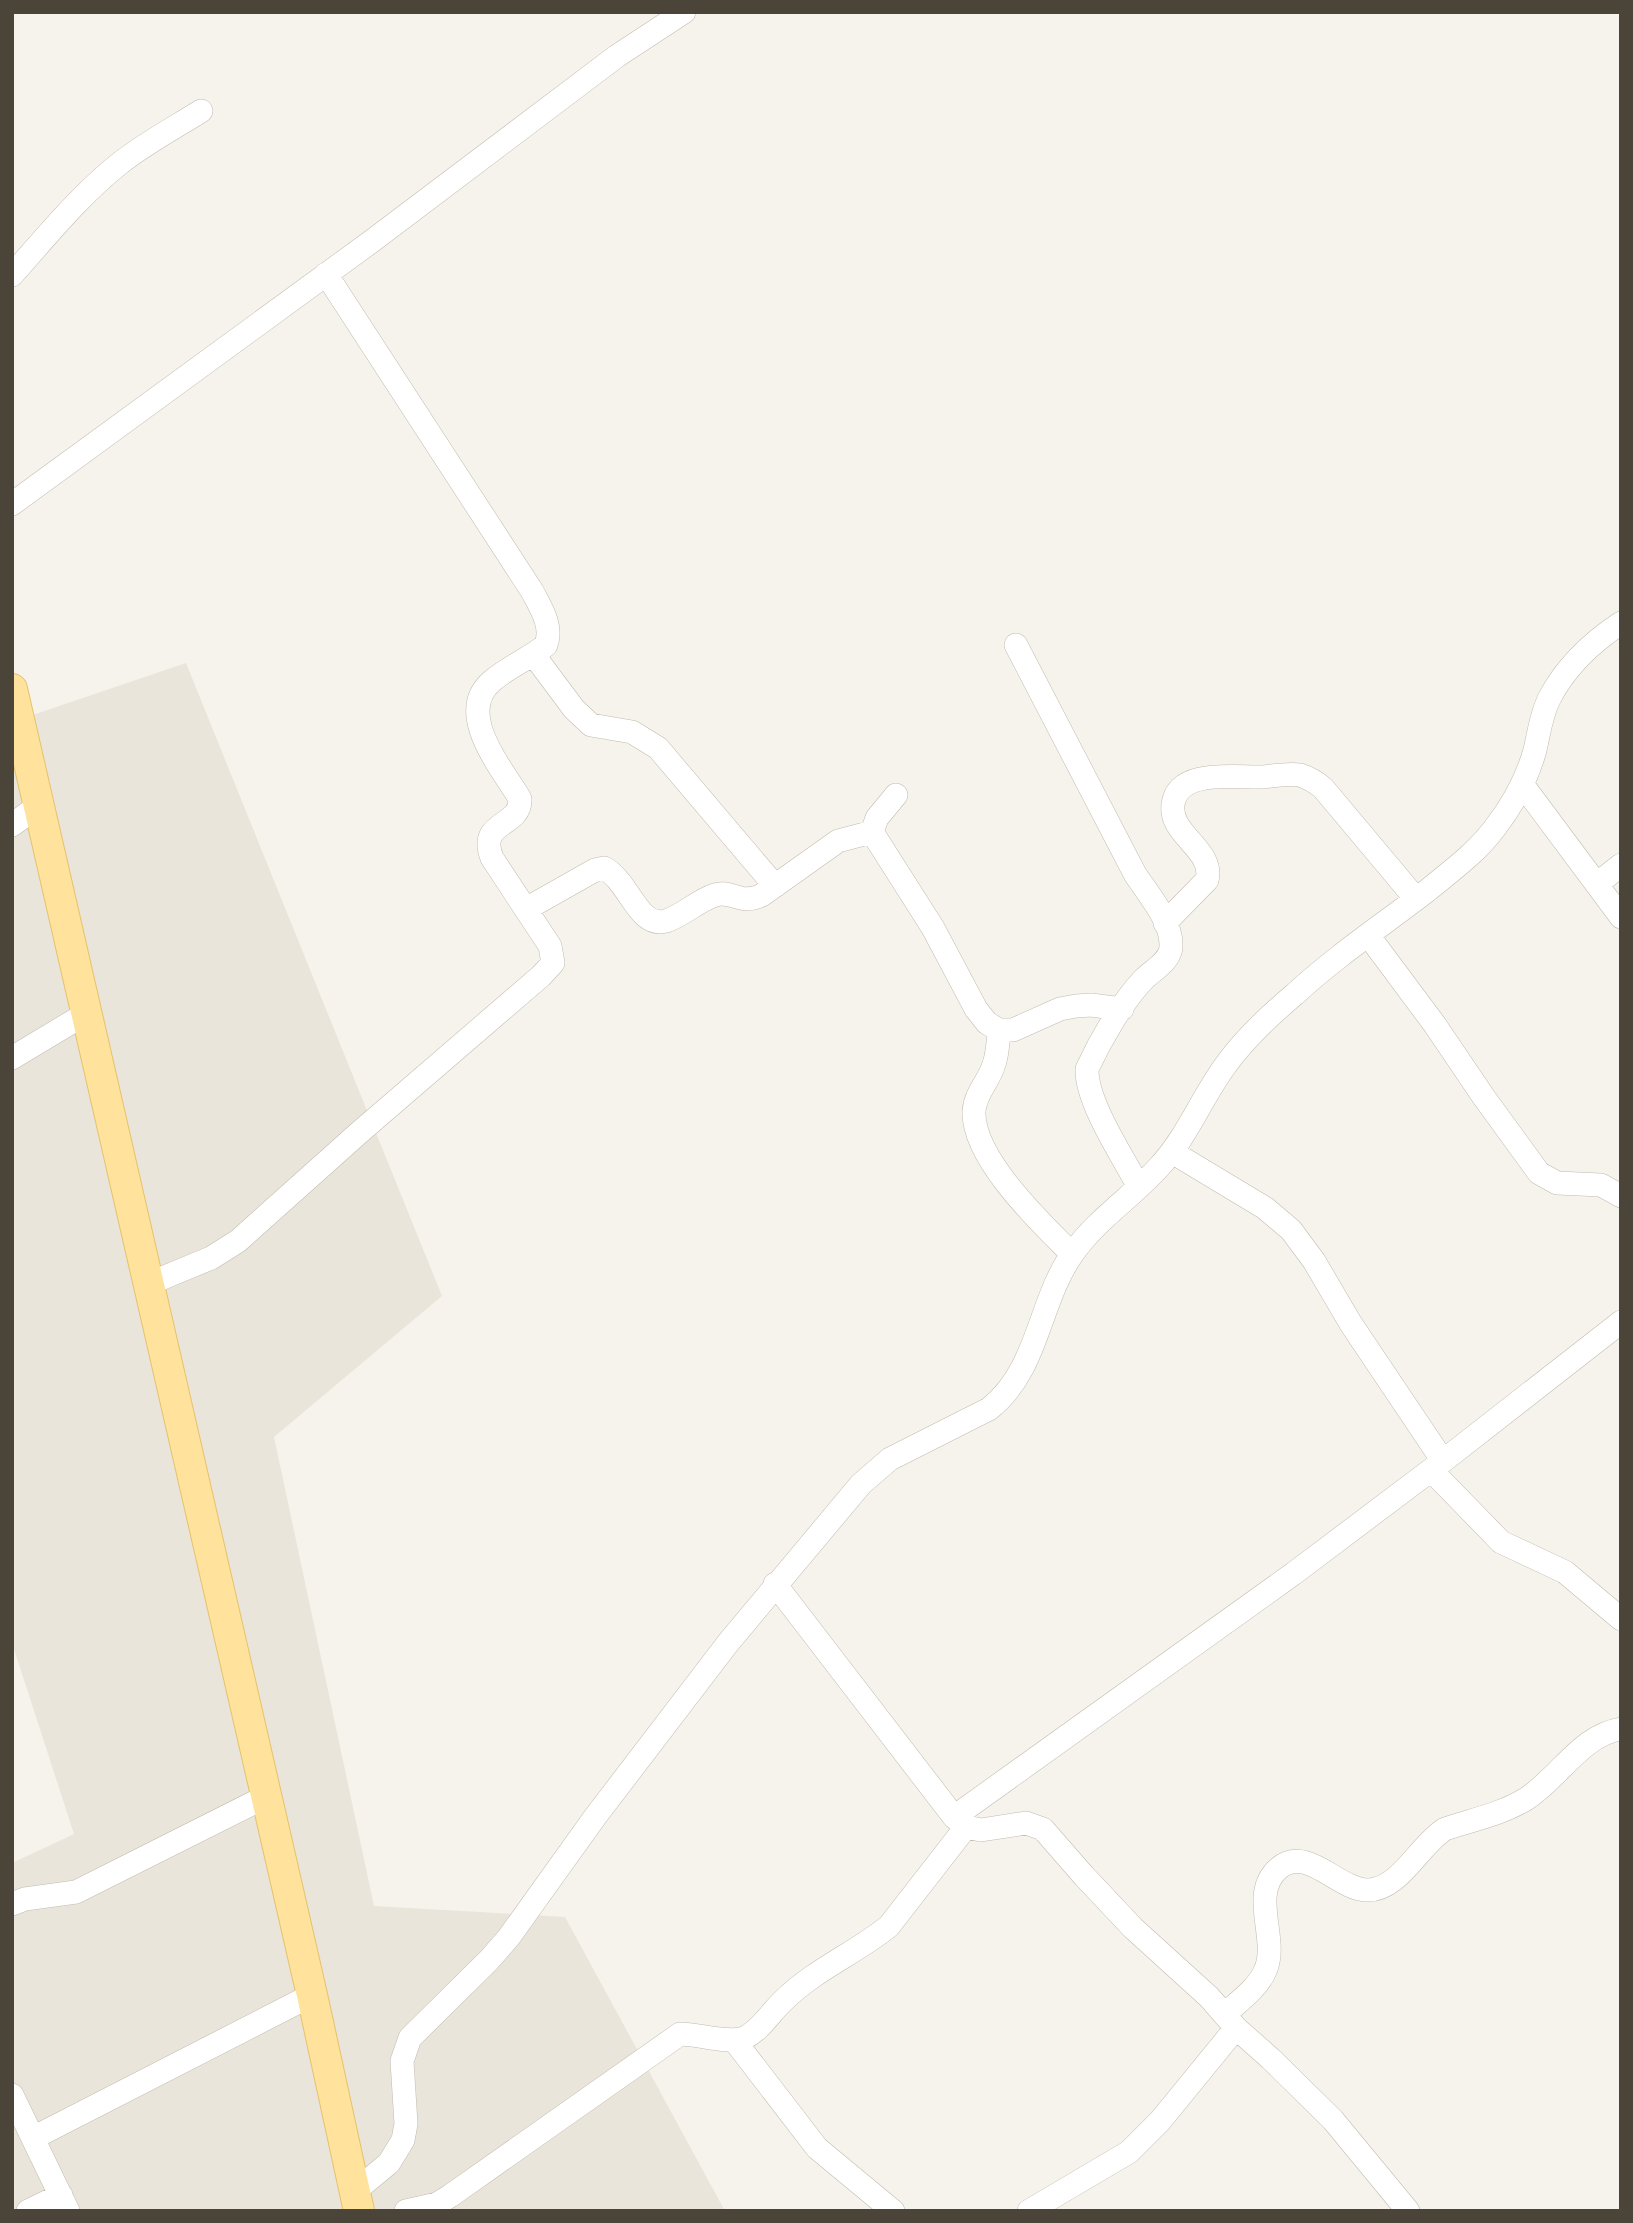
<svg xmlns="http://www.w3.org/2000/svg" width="1633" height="2223" font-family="Overpass,sans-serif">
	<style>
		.residential { fill: #eae5da }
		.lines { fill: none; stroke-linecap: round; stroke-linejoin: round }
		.minor-casing { stroke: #c2bbae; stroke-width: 24 }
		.major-casing { stroke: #e6c16a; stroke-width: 32 }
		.minor { stroke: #fff; stroke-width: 23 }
		.major { stroke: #ffe39c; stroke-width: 30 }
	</style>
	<rect width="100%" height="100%" fill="#f6f3ec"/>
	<path class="residential" d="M186,663L442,1296L274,1437L374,1906L565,1917L725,2211H12V1863L74,1834L12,1643V722Z"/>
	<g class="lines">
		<defs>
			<path id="minor" d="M12,275C46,237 79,196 119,164C144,144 174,128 201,111
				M12,504L372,241L617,56L684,12
				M1016,645L1135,874C1148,894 1172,921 1171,946C1171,960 1155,969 1145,978C1123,1000 1100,1041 1087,1069C1086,1102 1123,1157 1139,1187
				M533,654L574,709L591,725L632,732L658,748L775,886
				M1522,784L1621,917
				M896,795L877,818L872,832L933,928L976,1009L987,1023L999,1030H1013L1060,1009L1076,1006L1091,1005L1122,1009
				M12,825L39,805
				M1597,884L1621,865
				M526,909L595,870L604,868C630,882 638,929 666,921C684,915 697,901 715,895C732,889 739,906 762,895L838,841L872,832
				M1165,923L1207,880C1215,850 1169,835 1173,805C1177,768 1236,778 1262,777C1274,776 1288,773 1300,775C1309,778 1316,782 1323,788L1416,899
				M1368,935L1435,1025L1483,1096L1539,1173L1557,1183L1601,1185L1621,1196
				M999,1030C998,1043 998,1055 993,1067C988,1082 975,1094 974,1111C972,1158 1041,1223 1072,1254
				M12,1058L87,1013
				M1172,1152L1265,1208L1291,1230L1314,1261L1351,1324L1443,1461
				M148,1284L211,1258L238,1241L361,1131L541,976L553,963L550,946L492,858C477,820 521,828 520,799C502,768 454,713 492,681C508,667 529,659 546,645C553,626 541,608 532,591L326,274
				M1431,1470L1501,1542L1565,1572L1621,1619
				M775,1584L954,1817L966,1827L981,1830L1026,1823L1043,1829L1084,1876L1133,1928L1209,1997L1236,2028L1271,2059L1333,2120L1408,2211
				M954,1817L1293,1574L1443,1461L1621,1322
				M12,1904L25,1899L76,1892L265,1797
				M1225,2014C1238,2002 1258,1988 1265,1971C1280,1940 1248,1894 1279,1868C1307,1845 1337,1889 1367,1890C1399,1891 1419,1845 1445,1829C1471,1820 1502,1814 1526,1799C1559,1778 1581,1735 1621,1729
				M734,2040L817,2148L893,2211
				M12,2095L68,2211
				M33,2138L312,1995
				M354,2192L389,2163L403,2140L406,2124L402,2061L410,2038L489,1960L509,1937L595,1817L728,1643L861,1484L890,1459L989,1409C1039,1370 1038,1302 1073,1253C1096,1220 1132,1197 1159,1167C1187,1137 1201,1099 1225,1066C1244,1039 1270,1015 1295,994C1336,956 1384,924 1428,890C1451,871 1476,853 1494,829C1512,806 1527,779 1535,750C1539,733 1541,715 1549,699C1565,668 1592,642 1621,623
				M28,2211L61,2195
				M406,2211L437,2204L450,2196L680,2034C699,2034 728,2044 744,2038C760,2031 771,2012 783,2001C814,1970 856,1953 889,1926L966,1827
				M1029,2211L1129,2152L1160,2121L1236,2028"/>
			<path id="major" d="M12,689L312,1995L359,2211"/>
		</defs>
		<use href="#minor" class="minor-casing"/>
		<use href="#major" class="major-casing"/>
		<use href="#minor" class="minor"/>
		<use href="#major" class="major"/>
	</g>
	<rect width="1633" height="2223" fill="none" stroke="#4b4439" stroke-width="28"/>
</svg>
